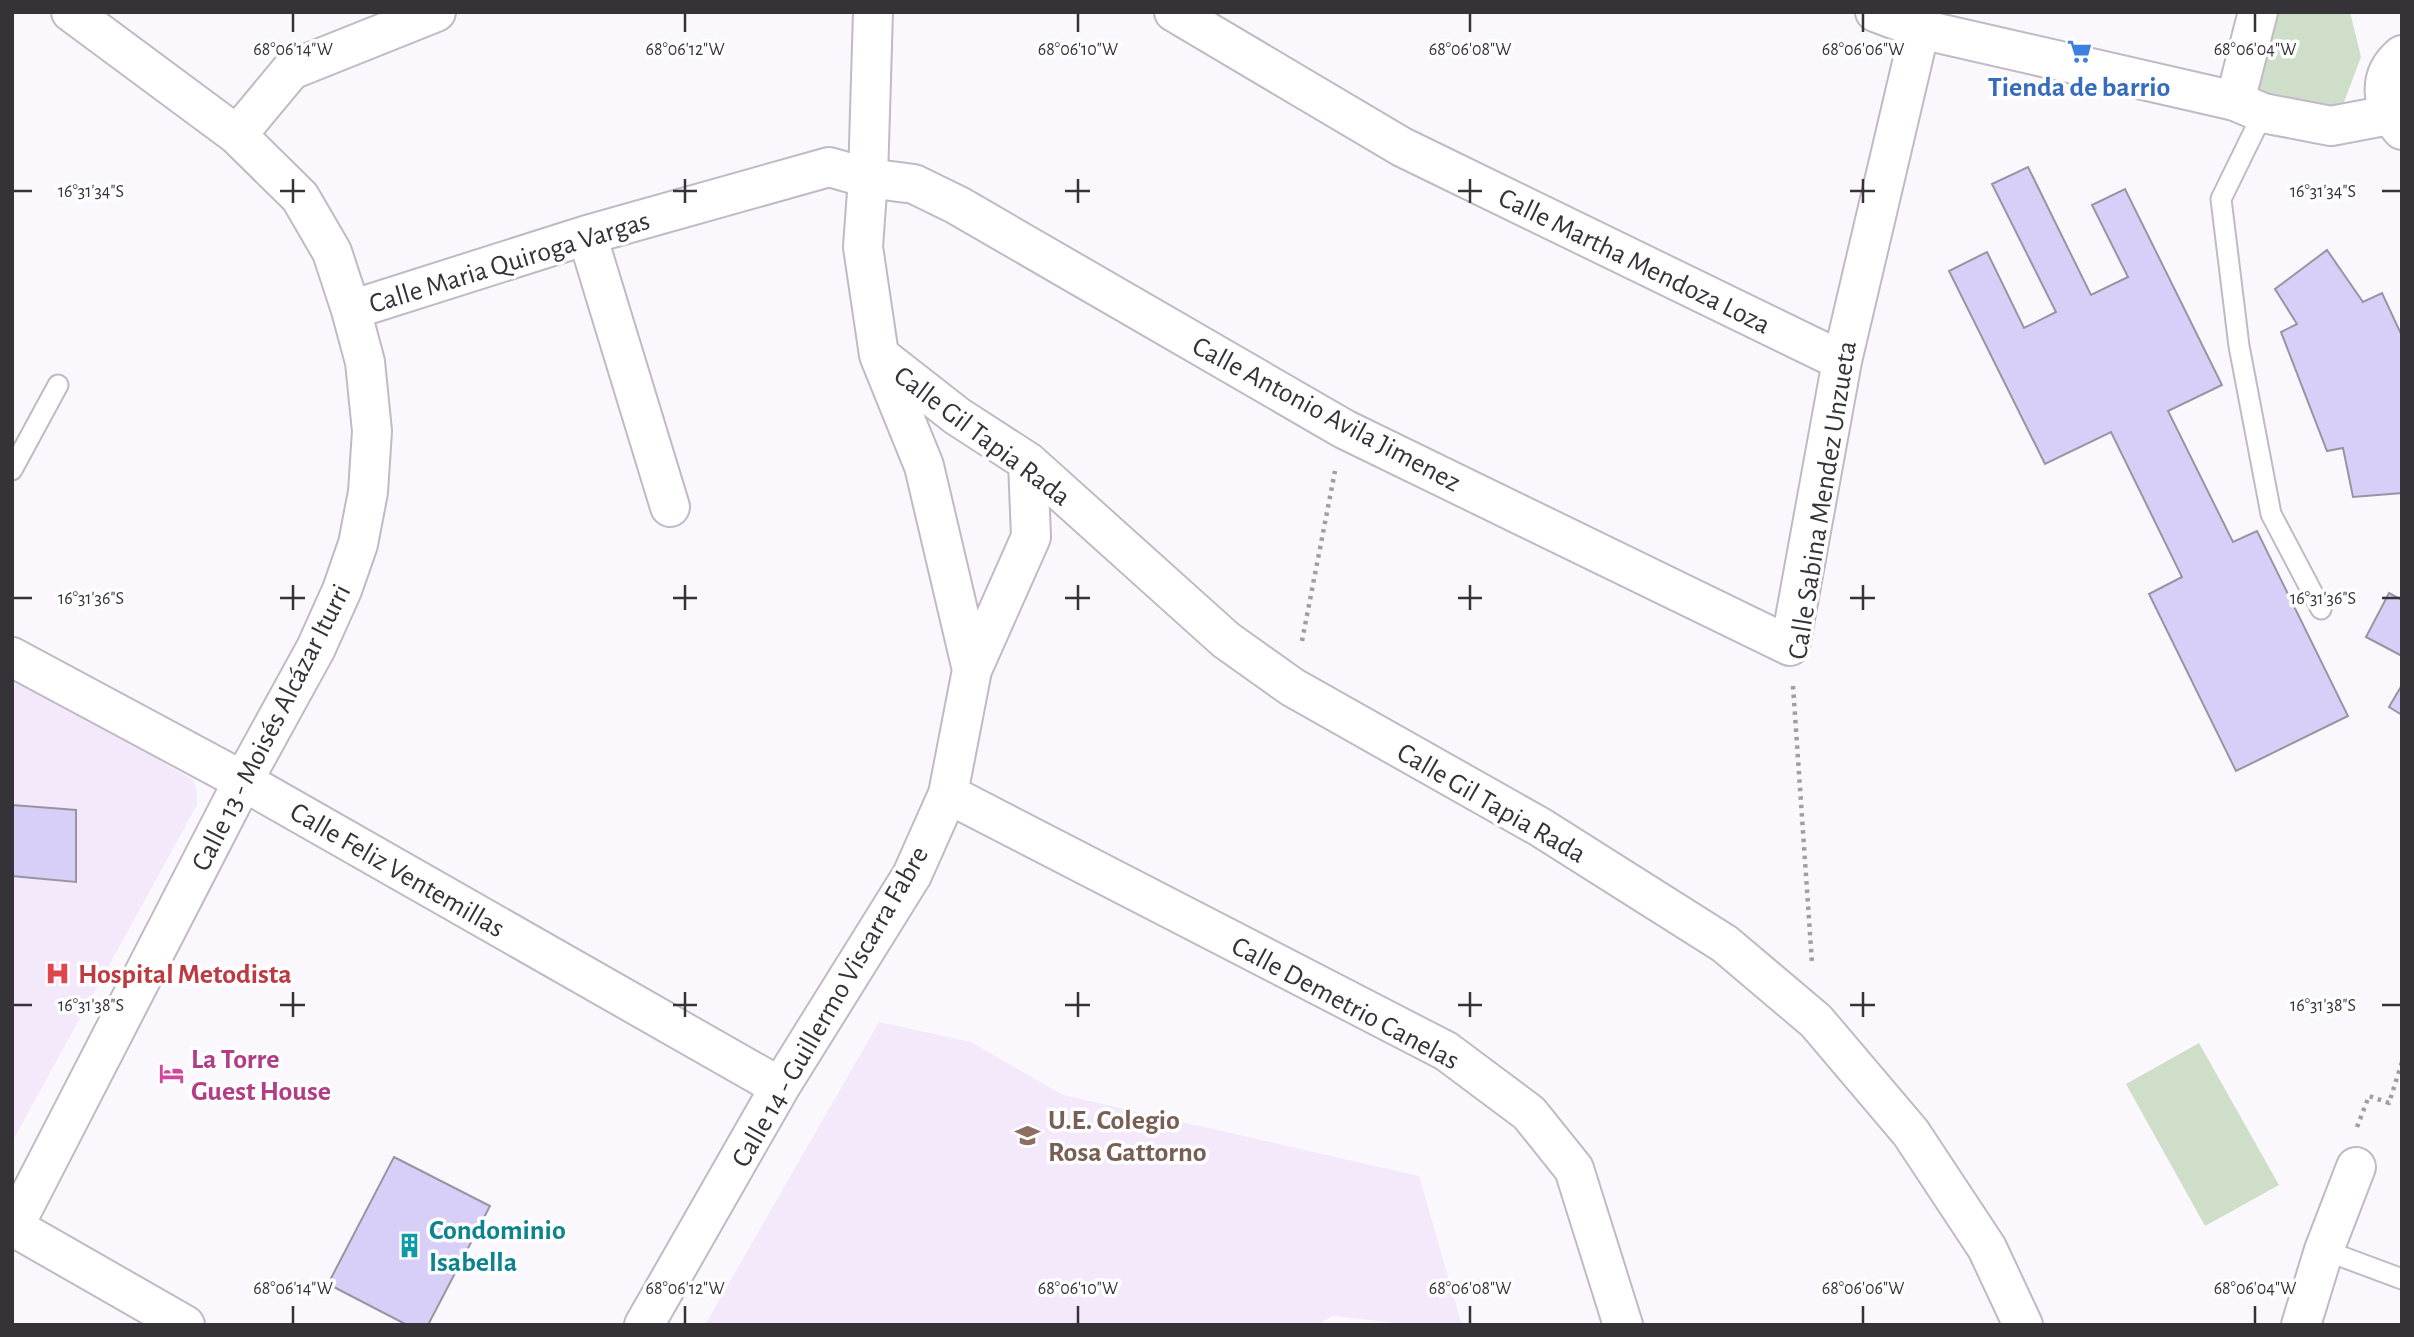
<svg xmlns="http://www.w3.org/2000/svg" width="2414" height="1337" font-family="'Alegreya Sans',sans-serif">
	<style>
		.built { fill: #f4e8fb }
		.green { fill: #cfdec8 }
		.building { fill: #d8cff8; stroke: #9795a1; stroke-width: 2 }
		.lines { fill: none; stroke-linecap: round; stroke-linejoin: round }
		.lane-casing { stroke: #c1b9c5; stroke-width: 23 }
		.street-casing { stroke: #c1b9c5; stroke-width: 42 }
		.secondary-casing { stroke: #c1b9c5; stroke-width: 42 }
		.path { stroke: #a19ea3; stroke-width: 4.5; stroke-dasharray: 3.5 5; stroke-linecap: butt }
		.lane { stroke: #fff; stroke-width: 19 }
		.street { stroke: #fff; stroke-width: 38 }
		.secondary { stroke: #fff; stroke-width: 38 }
		.ticks { fill: none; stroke: #363338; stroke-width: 2.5 }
		.labels { text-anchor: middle; stroke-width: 7; stroke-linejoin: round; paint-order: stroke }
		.shop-label { font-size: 28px; font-weight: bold; fill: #366cbe; stroke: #fff }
		.street-label { font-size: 28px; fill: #363338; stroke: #fff }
		.health-label { font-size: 28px; font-weight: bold; fill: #be3a42; stroke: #fff; text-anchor: start }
		.hotel-label { font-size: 28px; font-weight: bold; fill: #b23c85; stroke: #fff; text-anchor: start }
		.education-label { font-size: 28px; font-weight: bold; fill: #785e54; stroke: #fff; text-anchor: start }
		.culture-label { font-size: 28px; font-weight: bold; fill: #0d838f; stroke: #fff; text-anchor: start }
		.ticks-label { font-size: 18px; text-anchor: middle; fill: #363338; stroke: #fff; stroke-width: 7; stroke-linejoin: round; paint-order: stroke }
	</style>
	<rect width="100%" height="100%" fill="#fbf8fd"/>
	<path class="built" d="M12,673L193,780L197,791V805L12,1142Z
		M879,1022L971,1042L1063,1095L1419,1176L1462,1325H1414L1333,1316L1317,1325H705Z"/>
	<path class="green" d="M2275,12H2350L2361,57L2341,110L2291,102L2254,90Z
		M2199,1043L2279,1185L2205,1226L2126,1084Z"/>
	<path class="building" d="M2028,167L2091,295L2128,277L2092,205L2125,189L2222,385L2168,411L2233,542L2257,531L2348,716L2236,771L2149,594L2182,577L2111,432L2045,464L1949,271L1987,252L2024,328L2056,312L1992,184Z
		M2327,250L2363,302L2382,293L2402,336V493L2353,497L2343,448L2327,451L2281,332L2297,324L2275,289Z
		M2389,593L2402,600V656L2366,637Z
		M2402,685V715L2389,707Z
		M12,805L76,810V882L12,876Z
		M394,1157L490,1206L428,1325H407L328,1284Z"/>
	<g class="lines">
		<defs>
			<path id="lane" d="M2263,113L2221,199L2239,346L2271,514L2321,609
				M12,470L58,385
				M2324,1250L2402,1279"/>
			<path id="street" d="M873,12L868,178L863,247L879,355L924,466L972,670
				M1174,12L1402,147L1842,361
				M2235,101L2258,12
				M237,135L291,70L436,12
				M587,235L670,507
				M351,310L587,235L829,167L868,178L914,184L957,205L1344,429L1790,646L1842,361L1920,29
				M879,355L957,416L1028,462L1226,640L1292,687L1540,827L1725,944L1816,1021L1911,1133L1987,1248L2023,1325
				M12,657L243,781L780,1087
				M948,794L1446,1051L1529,1113L1574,1169L1623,1325
				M12,1230L243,781L316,648L342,590L358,544L368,492L372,431L365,362L351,310L332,252L300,197L237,135L71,12
				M644,1325L780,1087L912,875L948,794L972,670L1031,537L1028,462
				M2301,1325L2324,1250L2356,1167"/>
			<path id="secondary" d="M1875,12L1920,29L2235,101L2263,113L2331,126L2389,115
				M2402,55C2376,77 2382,107 2402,130
				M12,1226L185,1325"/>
		</defs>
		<use href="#lane" class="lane-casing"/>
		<use href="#street" class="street-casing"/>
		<use href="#secondary" class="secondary-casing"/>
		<path class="path" d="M1302,641L1335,471
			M1793,686L1812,963
			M2357,1127L2369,1096L2389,1103L2402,1062"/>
		<use href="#lane" class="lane"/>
		<use href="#street" class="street"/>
		<use href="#secondary" class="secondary"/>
	</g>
	<path class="ticks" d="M293,14V32M685,14V32M1078,14V32M1470,14V32M1863,14V32M2255,14V32M293,179V203M685,179V203M1078,179V203M1470,179V203M1863,179V203M14,191H32M280,191H305M673,191H697M1065,191H1090M1458,191H1482M1850,191H1875M2382,191H2400M293,585V610M685,585V610M1078,585V610M1470,585V610M1863,585V610M14,598H32M280,598H305M673,598H697M1065,598H1090M1458,598H1482M1850,598H1875M2382,598H2400M293,992V1017M685,992V1017M1078,992V1017M1470,992V1017M1863,992V1017M14,1005H32M280,1005H305M673,1005H697M1065,1005H1090M1458,1005H1482M1850,1005H1875M2382,1005H2400M293,1306V1323M685,1306V1323M1078,1306V1323M1470,1306V1323M1863,1306V1323M2255,1306V1323"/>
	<defs>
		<symbol id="supermarket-bare" viewBox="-9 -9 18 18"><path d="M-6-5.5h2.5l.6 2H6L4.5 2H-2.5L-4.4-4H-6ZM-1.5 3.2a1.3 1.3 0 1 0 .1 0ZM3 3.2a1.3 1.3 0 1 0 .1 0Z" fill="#3f7fe0" stroke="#fff" stroke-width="2.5" paint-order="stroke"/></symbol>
		<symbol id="hospital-bare" viewBox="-9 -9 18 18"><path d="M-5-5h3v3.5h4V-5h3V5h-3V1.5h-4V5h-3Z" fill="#e0444e" stroke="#fff" stroke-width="2.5" paint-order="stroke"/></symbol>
		<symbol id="hotel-bare" viewBox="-9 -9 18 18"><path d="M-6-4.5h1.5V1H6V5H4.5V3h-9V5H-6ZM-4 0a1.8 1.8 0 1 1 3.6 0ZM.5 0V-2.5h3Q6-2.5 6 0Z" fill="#d1479c" stroke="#fff" stroke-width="2.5" paint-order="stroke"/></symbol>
		<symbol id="school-bare" viewBox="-9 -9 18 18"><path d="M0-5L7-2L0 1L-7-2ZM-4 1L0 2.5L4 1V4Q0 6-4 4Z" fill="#8d6e63" stroke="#fff" stroke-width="2.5" paint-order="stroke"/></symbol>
		<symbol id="building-bare" viewBox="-9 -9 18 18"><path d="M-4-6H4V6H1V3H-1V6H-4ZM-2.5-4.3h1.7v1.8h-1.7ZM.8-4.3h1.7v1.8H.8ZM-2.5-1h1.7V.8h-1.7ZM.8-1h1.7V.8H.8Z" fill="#0f9aa8" stroke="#fff" stroke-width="2.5" paint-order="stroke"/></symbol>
	</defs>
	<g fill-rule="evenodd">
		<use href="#supermarket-bare" x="2062" y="34" width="35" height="35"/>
		<use href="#hospital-bare" x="40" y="956" width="35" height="35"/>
		<use href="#hotel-bare" x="154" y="1056" width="35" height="35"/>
		<use href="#school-bare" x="1010" y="1118" width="35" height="35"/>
		<use href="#building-bare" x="392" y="1228" width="35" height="35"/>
	</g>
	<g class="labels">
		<g class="shop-label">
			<text x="2079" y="96">Tienda de barrio</text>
		</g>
		<g class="street-label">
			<text transform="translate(1635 260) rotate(26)" y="10">Calle Martha Mendoza Loza</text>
			<text transform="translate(509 261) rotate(-17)" y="10">Calle Maria Quiroga Vargas</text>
			<text transform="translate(1327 413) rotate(28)" y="10">Calle Antonio Avila Jimenez</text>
			<text transform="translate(983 435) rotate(37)" y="10">Calle Gil Tapia Rada</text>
			<text transform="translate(1821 500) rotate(-81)" y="10">Calle Sabina Mendez Unzueta</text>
			<text transform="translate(270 727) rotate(-63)" y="10">Calle 13 - Moisés Alcázar Iturri</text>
			<text transform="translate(1492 802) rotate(30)" y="10">Calle Gil Tapia Rada</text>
			<text transform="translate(398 869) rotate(30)" y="10">Calle Feliz Ventemillas</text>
			<text transform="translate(1346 1002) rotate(28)" y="10">Calle Demetrio Canelas</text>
			<text transform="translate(829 1006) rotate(-60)" y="10">Calle 14 - Guillermo Viscarra Fabre</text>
		</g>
		<g class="health-label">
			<text x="78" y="983">Hospital Metodista</text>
		</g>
		<g class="hotel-label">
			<text x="191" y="1068">La Torre<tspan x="191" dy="32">Guest House</tspan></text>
		</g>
		<g class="education-label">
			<text x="1048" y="1129">U.E. Colegio<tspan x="1048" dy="32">Rosa Gattorno</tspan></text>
		</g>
		<g class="culture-label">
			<text x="429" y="1239">Condominio<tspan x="429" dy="32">Isabella</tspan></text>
		</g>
	</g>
	<g class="ticks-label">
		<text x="293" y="55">68°06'14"W</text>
		<text x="685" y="55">68°06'12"W</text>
		<text x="1078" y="55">68°06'10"W</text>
		<text x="1470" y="55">68°06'08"W</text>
		<text x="1863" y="55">68°06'06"W</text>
		<text x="2255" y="55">68°06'04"W</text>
		<text x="91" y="197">16°31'34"S</text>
		<text x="2323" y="197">16°31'34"S</text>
		<text x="91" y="604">16°31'36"S</text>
		<text x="2323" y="604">16°31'36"S</text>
		<text x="91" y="1011">16°31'38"S</text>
		<text x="2323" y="1011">16°31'38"S</text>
		<text x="293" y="1294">68°06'14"W</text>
		<text x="685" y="1294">68°06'12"W</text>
		<text x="1078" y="1294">68°06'10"W</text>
		<text x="1470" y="1294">68°06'08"W</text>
		<text x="1863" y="1294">68°06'06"W</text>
		<text x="2255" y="1294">68°06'04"W</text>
	</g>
	<rect width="2414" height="1337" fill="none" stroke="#363338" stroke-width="28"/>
</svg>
